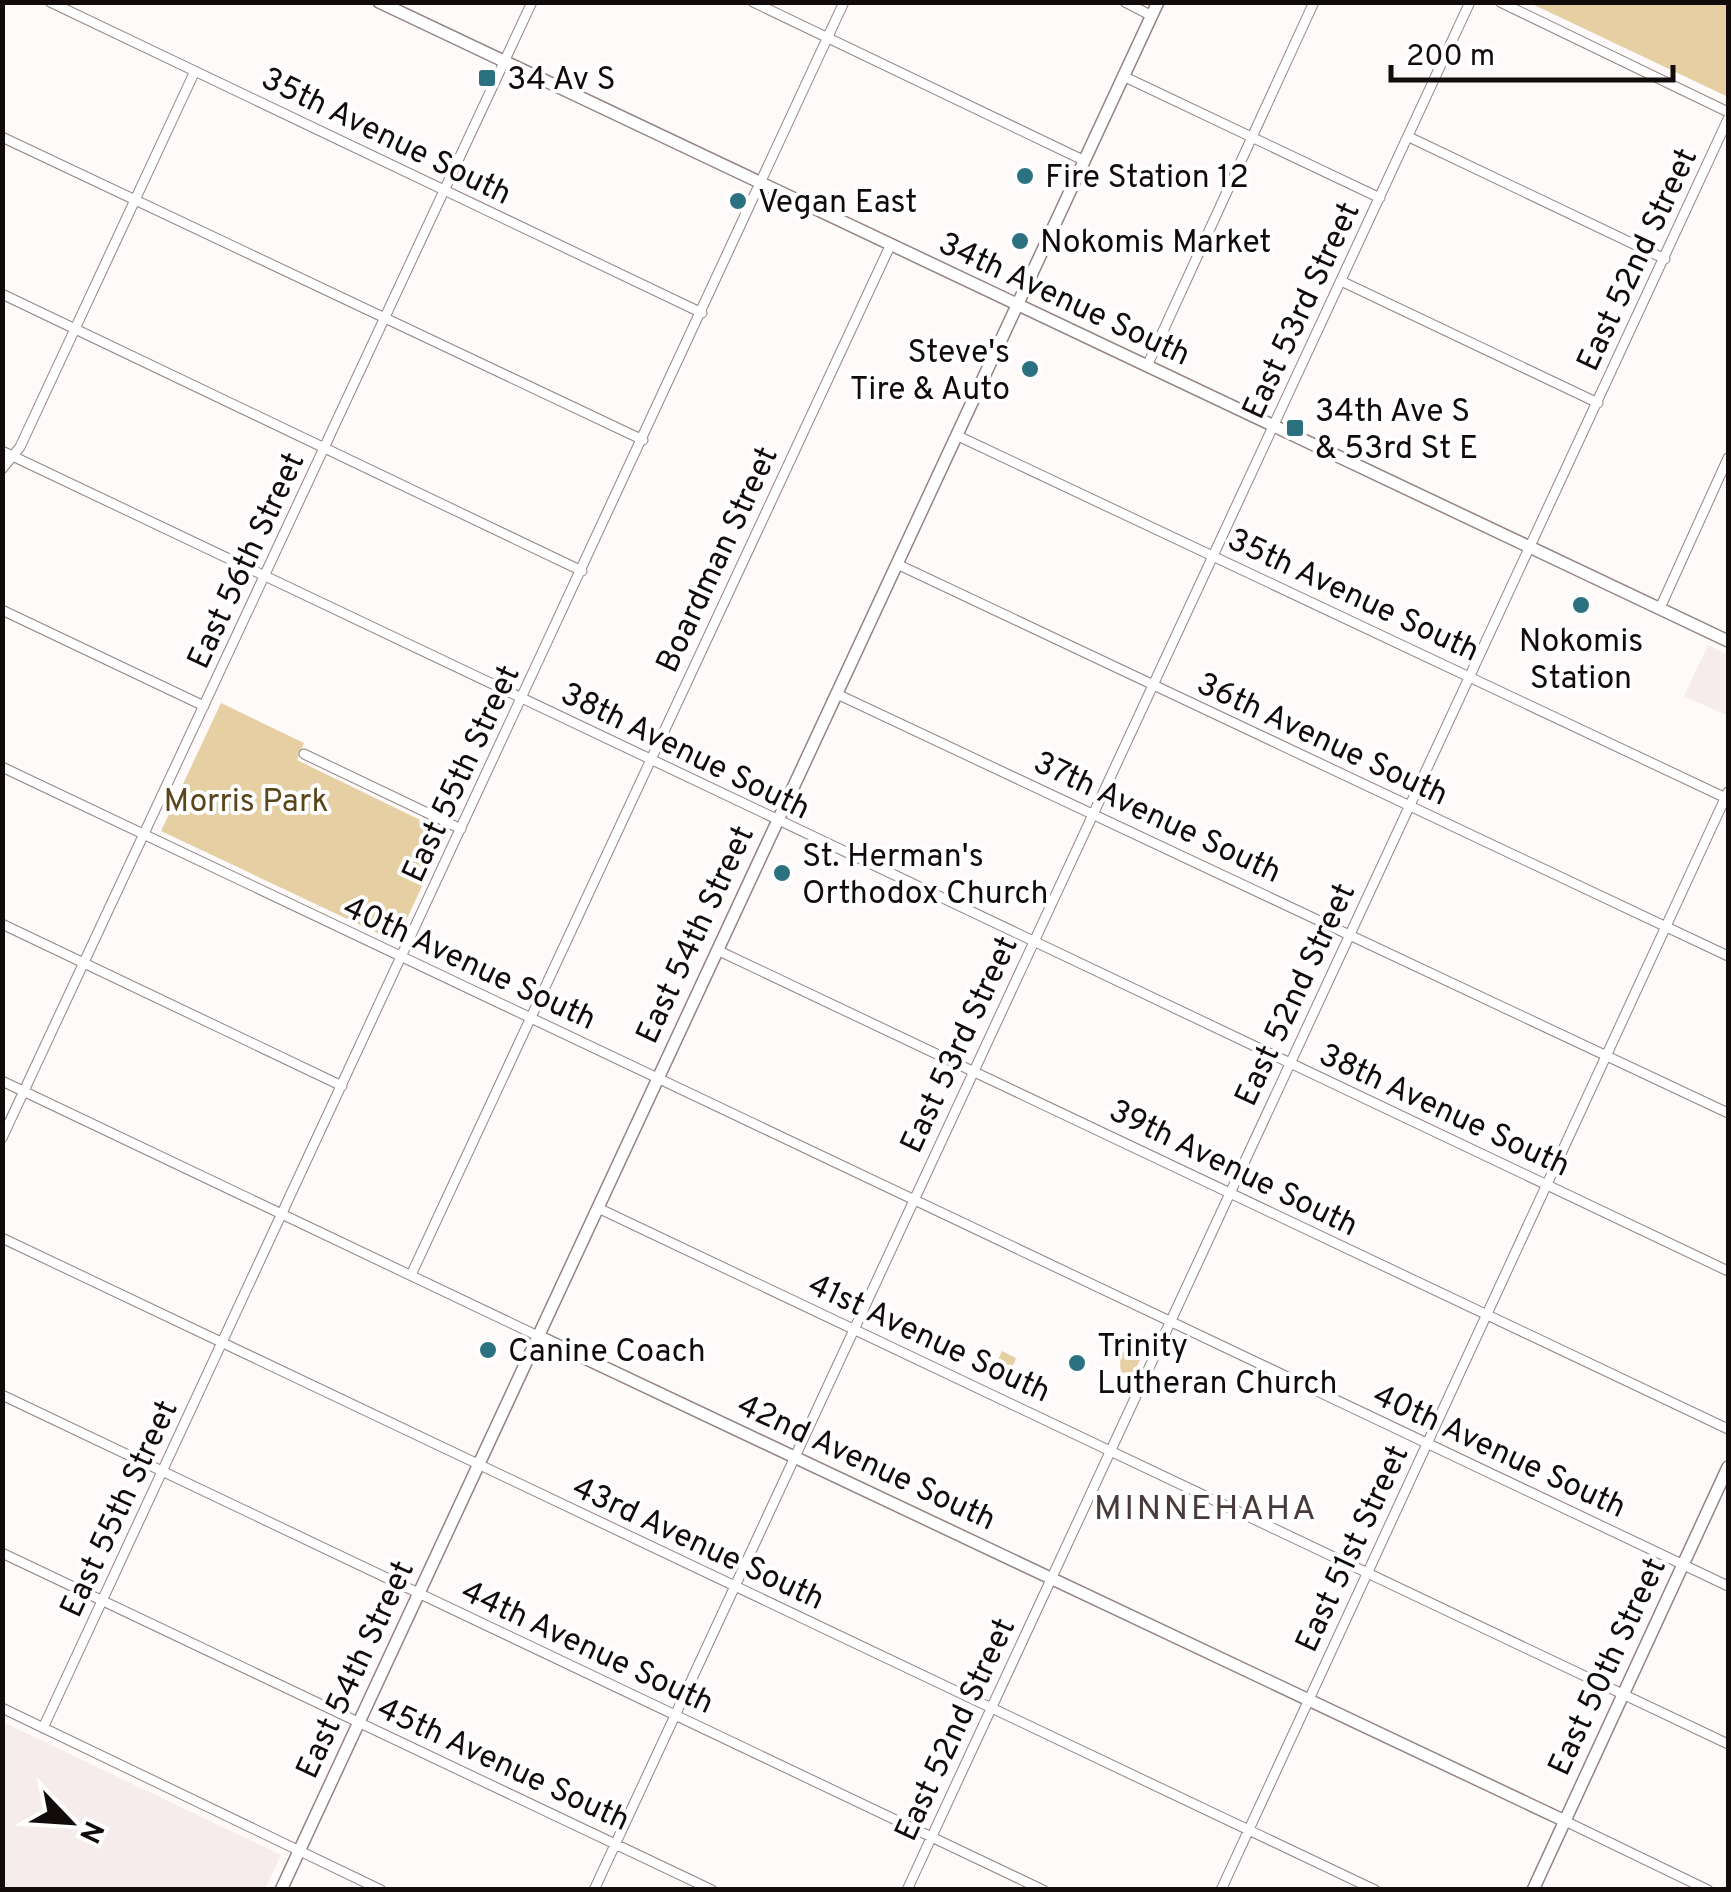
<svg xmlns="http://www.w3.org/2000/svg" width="1731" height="1892" font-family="Overpass,sans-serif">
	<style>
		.built { fill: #f7ecec }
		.green { fill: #e7cfa4 }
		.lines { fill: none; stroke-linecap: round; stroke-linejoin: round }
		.minor-casing { stroke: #948484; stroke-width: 11 }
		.tertiary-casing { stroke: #948484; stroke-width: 14 }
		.minor { stroke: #fff; stroke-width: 9 }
		.tertiary { stroke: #fff; stroke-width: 11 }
		.poi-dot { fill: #2c7180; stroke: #fff; stroke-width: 4 }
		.labels { text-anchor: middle; stroke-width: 8; stroke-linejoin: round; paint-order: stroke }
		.poi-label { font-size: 32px; fill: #110b0b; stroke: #fff; text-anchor: start }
		.street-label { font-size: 32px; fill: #110b0b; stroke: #fff }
		.park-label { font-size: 32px; fill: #5b451a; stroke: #fff }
		.neighbourhood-label { font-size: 35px; letter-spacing: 2.5px; fill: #483a3a; stroke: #fff }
	</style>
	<rect width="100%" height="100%" fill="#fefafa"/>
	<path class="built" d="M1708,645L1728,655V716L1684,696Z
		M3,1722L281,1855L265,1889H3Z"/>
	<path class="green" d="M1530,3H1728L1726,96Z
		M221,703L304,743L297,760L447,833L396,942L161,831Z
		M1150,1338L1128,1386C1112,1363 1121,1340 1150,1338Z
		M1002,1351L1016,1358L1006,1384L990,1377Z"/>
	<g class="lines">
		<defs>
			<path id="minor" d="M50,2L702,313
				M753,2L1085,161
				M1125,2L1152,16
				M1500,2L1728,112
				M1125,77L1380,198
				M2,137L643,440
				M1409,137L1665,259
				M1341,281L1598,403
				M2,294L582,571
				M1147,366L1314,2
				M958,436L1728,799
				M2,451L1728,1271
				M2,469L20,447L195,71
				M897,564L1728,956
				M1660,608L1728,458
				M2,610L204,706
				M837,694L1728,1113
				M304,754L461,829
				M2,767L1728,1586
				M2,924L342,1086
				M717,950L1728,1429
				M2,1081L538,1336
				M2,1138L532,2
				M598,1208L1728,1744
				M2,1238L1375,1890
				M411,1275L890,246
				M2,1395L1043,1890
				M2,1553L712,1890
				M2,1708L381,1890
				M43,1728L844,2
				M1565,1821L1708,1890
				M594,1890L1470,2
				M907,1890L1728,119
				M1221,1890L1728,792"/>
			<path id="tertiary" d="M379,2L1728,641
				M538,1336L1565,1821
				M281,1890L1158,2
				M1533,1890L1728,1467"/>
		</defs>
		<use href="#minor" class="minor-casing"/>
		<use href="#tertiary" class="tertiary-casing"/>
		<use href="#minor" class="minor"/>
		<use href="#tertiary" class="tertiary"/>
	</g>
	<g class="poi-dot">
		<rect x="477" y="68" width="20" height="20" rx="5"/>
		<circle cx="1025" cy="176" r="10"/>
		<circle cx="738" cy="201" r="10"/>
		<circle cx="1020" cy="241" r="10"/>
		<circle cx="1030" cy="369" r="10"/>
		<rect x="1285" y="418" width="20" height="20" rx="5"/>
		<circle cx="1581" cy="605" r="10"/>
		<circle cx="782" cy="873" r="10"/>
		<circle cx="488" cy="1350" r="10"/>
		<circle cx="1077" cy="1363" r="10"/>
	</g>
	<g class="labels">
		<g class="poi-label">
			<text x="507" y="89">34 Av S</text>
			<text x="1045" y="187">Fire Station 12</text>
			<text x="758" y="212">Vegan East</text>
			<text x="1040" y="252">Nokomis Market</text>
			<text x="1010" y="362" text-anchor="end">Steve's<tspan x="1010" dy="37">Tire &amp; Auto</tspan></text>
			<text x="1315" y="421">34th Ave S<tspan x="1315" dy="37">&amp; 53rd St E</tspan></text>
			<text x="1581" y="651" text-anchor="middle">Nokomis<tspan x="1581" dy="37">Station</tspan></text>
			<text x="802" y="866">St. Herman's<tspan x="802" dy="37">Orthodox Church</tspan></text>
			<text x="1097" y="1356">Trinity<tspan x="1097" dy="37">Lutheran Church</tspan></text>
			<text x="508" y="1361">Canine Coach</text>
		</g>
		<g class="street-label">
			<text transform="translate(387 135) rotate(26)" y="11">35th Avenue South</text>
			<text transform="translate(1636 259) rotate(-65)" y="11">East 52nd Street</text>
			<text transform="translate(1065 298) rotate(25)" y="11">34th Avenue South</text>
			<text transform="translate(1300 310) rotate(-65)" y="11">East 53rd Street</text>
			<text transform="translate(716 559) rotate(-65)" y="11">Boardman Street</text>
			<text transform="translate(245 560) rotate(-65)" y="11">East 56th Street</text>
			<text transform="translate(1354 594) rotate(25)" y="11">35th Avenue South</text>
			<text transform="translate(1323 738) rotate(25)" y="11">36th Avenue South</text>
			<text transform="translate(686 750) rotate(26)" y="11">38th Avenue South</text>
			<text transform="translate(460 773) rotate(-65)" y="11">East 55th Street</text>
			<text transform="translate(1158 816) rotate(25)" y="11">37th Avenue South</text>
			<text transform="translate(694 934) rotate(-65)" y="11">East 54th Street</text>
			<text transform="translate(470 962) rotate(25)" y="11">40th Avenue South</text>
			<text transform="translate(1294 994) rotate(-65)" y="11">East 52nd Street</text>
			<text transform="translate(958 1044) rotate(-65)" y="11">East 53rd Street</text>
			<text transform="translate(1445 1109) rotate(25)" y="11">38th Avenue South</text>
			<text transform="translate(1234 1167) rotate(26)" y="11">39th Avenue South</text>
			<text transform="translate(930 1337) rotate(25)" y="11">41st Avenue South</text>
			<text transform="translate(1500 1450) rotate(25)" y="11">40th Avenue South</text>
			<text transform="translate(867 1461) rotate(25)" y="11">42nd Avenue South</text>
			<text transform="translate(118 1508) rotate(-65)" y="11">East 55th Street</text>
			<text transform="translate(699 1542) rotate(25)" y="11">43rd Avenue South</text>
			<text transform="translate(1351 1548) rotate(-65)" y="11">East 51st Street</text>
			<text transform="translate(588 1646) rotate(25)" y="11">44th Avenue South</text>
			<text transform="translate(1606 1666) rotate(-65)" y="11">East 50th Street</text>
			<text transform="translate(354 1669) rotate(-65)" y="11">East 54th Street</text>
			<text transform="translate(954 1729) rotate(-65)" y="11">East 52nd Street</text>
			<text transform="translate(504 1763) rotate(25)" y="11">45th Avenue South</text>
		</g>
		<g class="park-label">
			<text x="246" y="811">Morris Park</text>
		</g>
		<g class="neighbourhood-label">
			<text x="1206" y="1519">MINNEHAHA</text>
		</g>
	</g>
	<rect width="1731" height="1892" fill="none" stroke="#110b0b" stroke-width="10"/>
	<g transform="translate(70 1822) rotate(115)" stroke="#ffffff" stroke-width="8" paint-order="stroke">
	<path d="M0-8L18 38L0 25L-18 38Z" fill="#110b0b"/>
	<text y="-15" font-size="28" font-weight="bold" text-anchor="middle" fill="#110b0b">N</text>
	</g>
	<path d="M1391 65v15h282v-15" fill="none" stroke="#110b0b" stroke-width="5"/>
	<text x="1406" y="65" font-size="30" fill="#110b0b" stroke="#ffffff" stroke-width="8" paint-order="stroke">200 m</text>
</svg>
